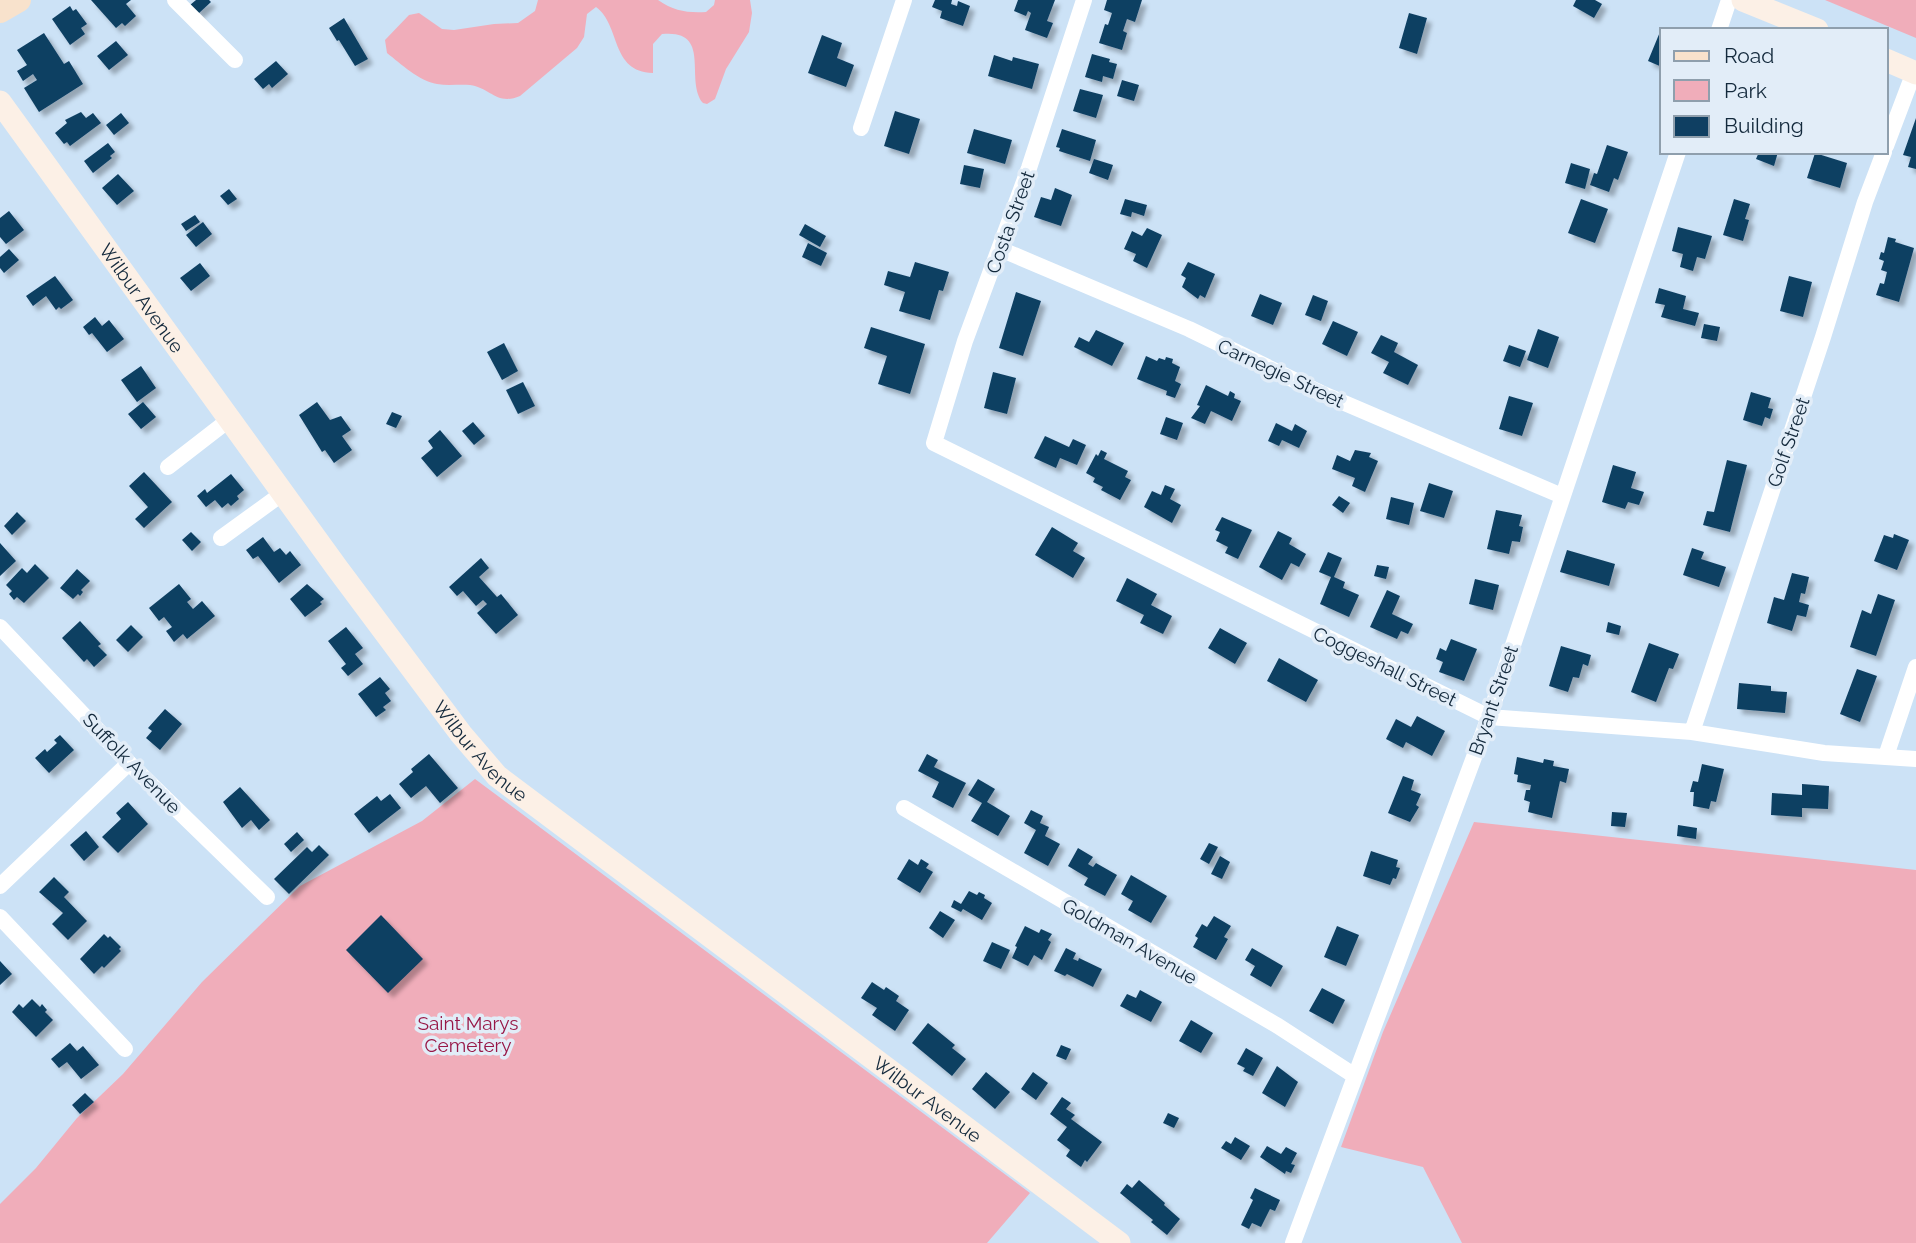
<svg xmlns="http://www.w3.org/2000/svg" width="1916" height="1243" font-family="Raleway,sans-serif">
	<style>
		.green { fill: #f0adba }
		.building { fill: #0f3f62; filter: url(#shadow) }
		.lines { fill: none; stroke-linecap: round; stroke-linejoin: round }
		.street { stroke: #fff; stroke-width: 16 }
		.secondary { stroke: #fcf0e6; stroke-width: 23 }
		.primary { stroke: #f8e2cc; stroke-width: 24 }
		.labels { text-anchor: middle; stroke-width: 7; stroke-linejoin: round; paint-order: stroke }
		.street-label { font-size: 19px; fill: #13293c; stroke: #e2edf8 }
		.park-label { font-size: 19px; fill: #981847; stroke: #e2edf8 }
	</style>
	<defs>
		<filter id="shadow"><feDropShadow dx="5" dy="5" stdDeviation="2" flood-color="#0004"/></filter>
	</defs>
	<rect width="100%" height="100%" fill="#cce2f6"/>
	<path class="green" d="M538,0H658C674,11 687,13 706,12L714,5L715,0H750L752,13L749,32L726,69L715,99L707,104L703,103C684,80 713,29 662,34L653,44V73C610,72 621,25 596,7L587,14L584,37L577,48L520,96C497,106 491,88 470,85C459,84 448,86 437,84C419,81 401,64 387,53L385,40L409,15L419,13L442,29L454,30L494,24L518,23L535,11Z
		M1825,0H1916V38Z
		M475,779L1030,1193L987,1243H0V1204L36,1168L77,1118L123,1074L202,982L300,886L422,821Z
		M1474,822L1916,870V1243H1462L1423,1167L1341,1147L1383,1032Z"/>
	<path class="building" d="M91,0H131L126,4L136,16L125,26L122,23L116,28Z
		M196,0H209L211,2L198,14L190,5Z
		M935,0H952L951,4L957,6L958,1L970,6L963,26L940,18L942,11L932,7Z
		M1018,0H1055L1047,21L1053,23L1047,38L1025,30L1031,13L1028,11L1026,16L1014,11Z
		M1107,0H1142L1135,22L1127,19L1123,31L1127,33L1122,50L1099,43L1105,24L1108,25L1112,13L1104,10Z
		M1576,0H1595L1602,4L1594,18L1573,6Z
		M70,6L73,11L76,9L87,24L81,28L85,34L70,45L52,19Z
		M1409,13L1427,18L1417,54L1399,48Z
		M344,18L368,59L355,66L339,40L337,41L329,28Z
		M1662,27V67L1648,61Z
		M44,33L64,64L69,61L83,84L39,112L24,88L37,80L33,74L23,81L17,71L27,65L17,50Z
		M822,35L842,43L837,58L854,65L846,87L808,73Z
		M116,41L128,55L109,70L97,56Z
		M1092,54L1110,59L1109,62L1117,64L1113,79L1103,76L1102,82L1085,77Z
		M994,55L1012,61L1013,57L1039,64L1032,89L988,76Z
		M276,61L288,74L272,88L269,84L263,89L254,79Z
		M1122,80L1139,85L1134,101L1117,96Z
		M1080,89L1103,95L1096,118L1073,111Z
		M895,111L920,119L909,154L884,146Z
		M81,112L86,118L93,113L101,123L70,146L67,142L64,144L55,133L67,123L65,120Z
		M121,113L129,123L114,135L106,125Z
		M1916,118V169L1908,167L1911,157L1903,155Z
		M974,129L1012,140L1005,164L967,153Z
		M1062,129L1096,140L1090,161L1059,151L1060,148L1056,147Z
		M108,143L115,152L110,156L112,158L93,173L84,161Z
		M1607,145L1628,152L1618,180L1614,178L1609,192L1590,185L1594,173L1597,174Z
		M1759,152H1778L1774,166L1756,159Z
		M1815,153L1847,163L1840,188L1807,178Z
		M1094,159L1113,165L1108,180L1089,173Z
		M1571,163L1590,169L1585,189L1565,183Z
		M964,165L984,169L980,188L960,184Z
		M118,174L134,191L117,205L102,188Z
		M1055,188L1072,195L1061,226L1034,217L1041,197L1051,200Z
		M229,189L237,199L228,205L220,196Z
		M1125,199L1147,205L1144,216L1132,212L1131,217L1120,214Z
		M1581,199L1608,209L1595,243L1568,233Z
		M1734,199L1750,204L1745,219L1749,220L1743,241L1723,235Z
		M9,211L24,230L6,244L0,237V218Z
		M195,215L200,222L186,231L181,224Z
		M203,222L212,234L196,247L186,235Z
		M805,224L826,236L820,247L799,235Z
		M1678,227L1712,236L1705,259L1697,257L1693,271L1680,267L1683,254L1672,251Z
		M1147,228L1162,235L1147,268L1133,261L1136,254L1124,249L1132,231L1142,236Z
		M1888,237L1896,239L1895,242L1914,248L1899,302L1876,295L1880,283L1884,284L1887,272L1881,270L1884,261L1879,259L1881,252L1884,253Z
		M808,243L827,253L821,266L802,257Z
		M9,249L19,260L4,273L0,268V257Z
		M915,262L949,272L943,291L939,290L930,320L899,311L905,292L884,285L888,271L910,277Z
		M1188,262L1215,274L1205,298L1200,295L1198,299L1182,287L1186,278L1181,275Z
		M200,263L210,276L191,291L180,278Z
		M55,276L73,300L61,309L59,307L56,310L46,296L33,306L26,296Z
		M1789,276L1812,282L1803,317L1780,311Z
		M1659,288L1686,296L1683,309L1699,313L1695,326L1661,317L1665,305L1655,303Z
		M1016,292L1041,301L1023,356L999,348Z
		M1260,294L1282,303L1273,325L1251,316Z
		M1313,295L1328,301L1321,321L1305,315Z
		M95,317L102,326L109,320L124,339L107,352L92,333L89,335L83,327Z
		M1333,321L1358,332L1347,356L1322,344Z
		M1704,324L1720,327L1717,341L1701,338Z
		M871,327L925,344L910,394L878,384L887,356L864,348Z
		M1538,329L1559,337L1548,368L1527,360Z
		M1096,330L1124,343L1112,366L1074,347L1079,337L1089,342Z
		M1381,335L1398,343L1394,352L1418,365L1408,385L1383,373L1389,362L1371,353Z
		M504,343L518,371L502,380L487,352Z
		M1509,345L1526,351L1520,367L1503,361Z
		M1146,356L1157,361L1159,358L1165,360L1166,357L1173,359L1172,363L1180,367L1175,381L1181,384L1175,398L1166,395L1167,391L1137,379Z
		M141,366L156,388L137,402L121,380Z
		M993,372L1016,378L1007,414L984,408Z
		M523,382L535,406L518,414L506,390Z
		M1206,385L1228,396L1230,391L1235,394L1234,398L1241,401L1232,421L1211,411L1205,424L1191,418L1200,406L1197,405Z
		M1751,392L1771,398L1768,408L1773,409L1770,419L1765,417L1762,426L1743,420Z
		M1509,396L1533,403L1522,436L1499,429Z
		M143,402L156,417L141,429L128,414Z
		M317,402L330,420L341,416L351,430L342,436L352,450L334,463L325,450L322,452L299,415Z
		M392,412L402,416L396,428L386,424Z
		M1166,417L1183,423L1177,440L1160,434Z
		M473,422L485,436L474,445L462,431Z
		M1276,423L1292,431L1295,424L1307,431L1299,448L1282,440L1279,446L1268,441Z
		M440,430L462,456L437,477L421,458L433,448L428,441Z
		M1045,436L1069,447L1073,439L1086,445L1077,465L1060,458L1056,468L1034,458Z
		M1101,450L1107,453L1104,459L1128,471L1125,477L1131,480L1120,500L1101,490L1103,487L1093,482L1095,478L1086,473L1096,454L1098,456Z
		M1355,450L1371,453L1369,457L1378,461L1365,492L1352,486L1355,478L1332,469L1337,455L1350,461Z
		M1727,460L1747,465L1730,532L1703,525L1707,511L1714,512Z
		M1613,465L1636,472L1631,488L1644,492L1639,505L1628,502L1625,509L1602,502Z
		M144,472L172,502L144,528L135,519L148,507L129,486Z
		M231,474L244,490L237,496L239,499L231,506L228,503L222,508L215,500L206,507L197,496L205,489L207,493Z
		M1429,483L1453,491L1444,518L1420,511Z
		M1165,485L1175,489L1170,499L1181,505L1172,523L1144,507L1152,491L1161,495Z
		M1339,496L1350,503L1343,513L1332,505Z
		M1391,497L1414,503L1409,525L1386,519Z
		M1496,510L1522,515L1519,526L1523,527L1520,542L1512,541L1509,554L1487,549Z
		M17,512L26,521L12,535L4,526Z
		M1222,517L1252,530L1238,559L1225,553L1228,547L1216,541L1220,532L1215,530Z
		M1052,527L1078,543L1073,551L1085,558L1073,578L1035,555Z
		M1278,531L1292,538L1289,544L1306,554L1299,567L1291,563L1282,580L1259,567Z
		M191,532L201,542L192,551L182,540Z
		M1894,534L1909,540L1897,570L1874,561L1884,535L1893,538Z
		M263,537L274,552L280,548L286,555L290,551L301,565L279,583L258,556L253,559L246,550Z
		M0,543L16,561L0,576Z
		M1692,548L1704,552L1701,559L1726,567L1719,587L1683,575Z
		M1567,550L1615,564L1609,586L1560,572Z
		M1328,552L1342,558L1334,577L1345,582L1343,588L1359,595L1349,617L1320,604L1331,577L1319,572Z
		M481,558L489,568L479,577L497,597L501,594L518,615L496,634L477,613L487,604L483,600L476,606L463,591L457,596L449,587Z
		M35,564L49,578L24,603L17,597L14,600L9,594L12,591L6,585L22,568L27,573Z
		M1377,565L1389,567L1386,579L1374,576Z
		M77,569L90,581L81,590L83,592L80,596L78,594L73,599L60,588Z
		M1792,573L1809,577L1805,594L1801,593L1799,602L1809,605L1806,617L1797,615L1792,631L1767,623L1774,597L1784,600Z
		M1127,578L1157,594L1151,605L1172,616L1163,634L1140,623L1144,615L1116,601Z
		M1475,579L1499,585L1493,610L1469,604Z
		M179,584L191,599L187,602L193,609L202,601L215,616L187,639L183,634L174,642L166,631L172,627L164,617L159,621L149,608Z
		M307,584L324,599L320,602L322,604L305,617L290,599Z
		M1387,590L1400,596L1392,614L1413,624L1408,634L1401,631L1397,639L1370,627Z
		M1878,594L1895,600L1876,656L1850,647L1862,610L1871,614Z
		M80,621L101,644L98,646L107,655L94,667L87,659L84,662L62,638Z
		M1608,622L1621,626L1619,635L1606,632Z
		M131,625L143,637L128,652L116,640Z
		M346,627L363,648L355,654L363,664L348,676L341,668L346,664L328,641Z
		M1220,628L1247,643L1235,664L1208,648Z
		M1451,639L1477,649L1464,681L1439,672L1443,662L1436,659L1440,648L1446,651Z
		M1649,643L1679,654L1673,669L1669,668L1656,702L1631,692Z
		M1561,646L1591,655L1588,666L1583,664L1579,678L1573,677L1568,692L1549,686Z
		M1279,658L1318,680L1306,702L1267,681Z
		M1857,669L1877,676L1860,722L1840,714Z
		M380,677L390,689L385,693L391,701L383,707L386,710L376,717L358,694Z
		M1739,683L1771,686V691L1787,692L1785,713L1737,709Z
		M165,709L182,724L160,750L146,738L152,731L148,728Z
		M1417,716L1445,731L1432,756L1406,742L1403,748L1386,739L1396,719L1411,727Z
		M60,735L74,750L49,773L35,758L45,749L47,752L57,743L54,740Z
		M429,754L458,788L440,803L426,786L411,798L399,784L413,772L411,769Z
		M927,754L938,760L934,767L966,783L953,808L932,797L939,782L918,771Z
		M1517,757L1543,763L1544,759L1554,761L1553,766L1569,769L1566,783L1560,781L1552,818L1528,812L1530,802L1524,800L1526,790H1530L1531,785L1517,782L1518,775L1514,774Z
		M1702,764L1724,769L1716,802L1711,801L1709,809L1693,806L1694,792H1690L1693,781L1698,782Z
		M1403,776L1414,780L1411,790L1421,794L1416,805L1419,807L1410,822L1388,813Z
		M978,779L995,789L987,802L1010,816L998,836L971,821L982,803L968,795Z
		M1802,784L1829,786L1828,809L1802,808V817L1771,815L1772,793L1802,795Z
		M240,787L270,820L259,830L251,820L242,828L223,802Z
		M390,794L401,808L369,833L354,814L377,796L381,801Z
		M128,802L148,824L118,853L102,837L121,819L116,813Z
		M1031,810L1043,816L1040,823L1049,827L1045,836L1060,844L1048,866L1024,853L1036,830L1024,823Z
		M1612,812L1627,813L1625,827L1611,826Z
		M1678,825L1697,828L1696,839L1677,836Z
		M86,831L99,847L84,861L70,845Z
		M297,832L304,840L291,852L284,844Z
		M1209,843L1218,847L1209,864L1200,859Z
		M319,845L329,855L289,894L274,879L307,847L312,852Z
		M1078,848L1093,857L1088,864L1093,867L1096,863L1117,875L1105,896L1084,885L1088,878L1068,866Z
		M1371,851L1398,860L1396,867L1400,868L1396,879L1393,878L1390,885L1363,876Z
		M1220,856L1230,862L1222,879L1211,874Z
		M909,859L918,865L921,859L929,864L926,868L933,872L920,893L897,879Z
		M1131,875L1167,896L1151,923L1128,910L1133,901L1121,894Z
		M54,877L69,892L64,897L87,921L68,940L52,924L63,913L39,892Z
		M969,891L977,895L979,892L985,895L984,898L992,903L982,920L963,909L961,912L951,907L954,900L961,904Z
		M940,911L955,920L943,938L929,928Z
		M381,915L423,959L388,993L346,950Z
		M1214,916L1231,926L1224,937L1228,939L1216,960L1193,947L1198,938L1195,936L1202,924L1207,927Z
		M1025,926L1039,933L1041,929L1052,934L1048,940L1051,942L1042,960L1034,955L1028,966L1012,958L1017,947L1015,946Z
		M1337,926L1359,935L1346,966L1324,957Z
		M104,934L108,938L110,936L121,947L119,949L121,951L104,968L102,966L94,974L80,959Z
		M992,942L1010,950L1001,969L983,961Z
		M1066,948L1076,953L1073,959L1078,961L1079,958L1102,969L1093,987L1067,974L1065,976L1054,971Z
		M1252,948L1283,966L1271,987L1250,975L1255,966L1245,960Z
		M0,961L12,974L0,985Z
		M872,982L884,990L886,987L899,996L896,1001L909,1010L895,1031L872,1015L877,1008L861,998Z
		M1322,988L1345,1000L1333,1024L1309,1011Z
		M1140,990L1162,1002L1151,1022L1120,1006L1127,994L1136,998Z
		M32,999L40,1007L42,1004L47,1010L45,1012L53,1020L36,1037L12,1012L19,1004L23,1008Z
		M1191,1020L1213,1033L1201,1053L1179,1041Z
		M928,1023L955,1045L952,1048L966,1059L952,1076L912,1043Z
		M70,1043L77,1051L83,1046L99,1065L81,1079L67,1062L59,1068L51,1059Z
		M1061,1045L1071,1049L1066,1060L1056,1056Z
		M1246,1048L1263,1058L1253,1076L1243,1071L1245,1068L1237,1064Z
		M1277,1066L1298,1082L1285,1107L1262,1093Z
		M986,1072L1010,1092L995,1109L972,1089Z
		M1033,1072L1048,1083L1036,1100L1021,1089Z
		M85,1093L94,1102L80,1114L72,1105Z
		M1062,1097L1071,1103L1066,1109L1075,1115L1071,1119L1102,1142L1087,1162L1085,1160L1081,1167L1066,1156L1070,1150L1057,1140L1067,1127L1050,1114Z
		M1168,1113L1179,1118L1174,1128L1163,1123Z
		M1235,1137L1250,1146L1241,1160L1221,1148L1226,1141L1231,1144Z
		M1267,1146L1281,1154L1286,1147L1297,1153L1291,1164L1295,1165L1291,1173L1286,1171L1285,1174L1260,1157Z
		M1139,1180L1165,1203L1164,1205L1180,1219L1167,1235L1151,1222L1153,1220L1120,1193L1127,1184L1132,1188Z
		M1255,1188L1280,1200L1275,1211L1270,1209L1261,1227L1252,1223L1249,1229L1241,1225L1253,1200L1250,1198Z"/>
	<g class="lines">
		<path class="street" d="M175,0L235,60
			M1084,0L1029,168L965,341L934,443L1489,717L1692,732L1824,753L1916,759
			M1719,30L1729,0
			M861,128L904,0
			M1886,146L1914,72
			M1000,249L1189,329L1321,393L1562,496
			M168,467L230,419
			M221,538L283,493
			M0,627L129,763L267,897
			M1692,732L1823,337L1865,202L1884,152
			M1886,756L1916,667
			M904,808L1278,1026L1355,1076
			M0,886L129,763
			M0,917L125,1049
			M1293,1243L1489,717L1678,152"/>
		<g class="secondary">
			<path d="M1743,0L1817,30"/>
			<path d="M1886,60L1916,73"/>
			<path id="s1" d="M0,102L337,568L461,734L497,776L1119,1243"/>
		</g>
		<path class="primary" d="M0,11L19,0"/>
	</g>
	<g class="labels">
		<g class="street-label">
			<text transform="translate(1010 222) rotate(-70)" y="7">Costa Street</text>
			<text dy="7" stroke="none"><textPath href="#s1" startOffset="242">Wilbur Avenue</textPath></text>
			<text transform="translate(1281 373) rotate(25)" y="7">Carnegie Street</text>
			<text transform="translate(1788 442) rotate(-71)" y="7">Golf Street</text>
			<text transform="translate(1385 666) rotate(26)" y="7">Coggeshall Street</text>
			<text transform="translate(1493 700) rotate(-71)" y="7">Bryant Street</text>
			<text dy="7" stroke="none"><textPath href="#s1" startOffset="808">Wilbur Avenue</textPath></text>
			<text transform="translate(132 763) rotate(46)" y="7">Suffolk Avenue</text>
			<text transform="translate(1130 941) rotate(30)" y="7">Goldman Avenue</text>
			<text dy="7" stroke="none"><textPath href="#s1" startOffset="1376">Wilbur Avenue</textPath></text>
		</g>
		<g class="park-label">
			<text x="468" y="1030">Saint Marys<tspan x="468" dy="22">Cemetery</tspan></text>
		</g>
	</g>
	<rect x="1660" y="28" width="228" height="126" fill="#e2edf8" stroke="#8f9fad" stroke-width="2"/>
	<rect x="1674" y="51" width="35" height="10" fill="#f8e2cc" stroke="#8f9fad" stroke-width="2"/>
	<text x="1724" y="63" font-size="21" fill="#13293c">Road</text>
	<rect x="1674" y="80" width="35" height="21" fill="#f0adba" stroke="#8f9fad" stroke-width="2"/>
	<text x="1724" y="98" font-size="21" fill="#13293c">Park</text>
	<rect x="1674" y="116" width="35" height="21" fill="#0f3f62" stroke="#8f9fad" stroke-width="2"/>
	<text x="1724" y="133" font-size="21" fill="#13293c">Building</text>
</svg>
